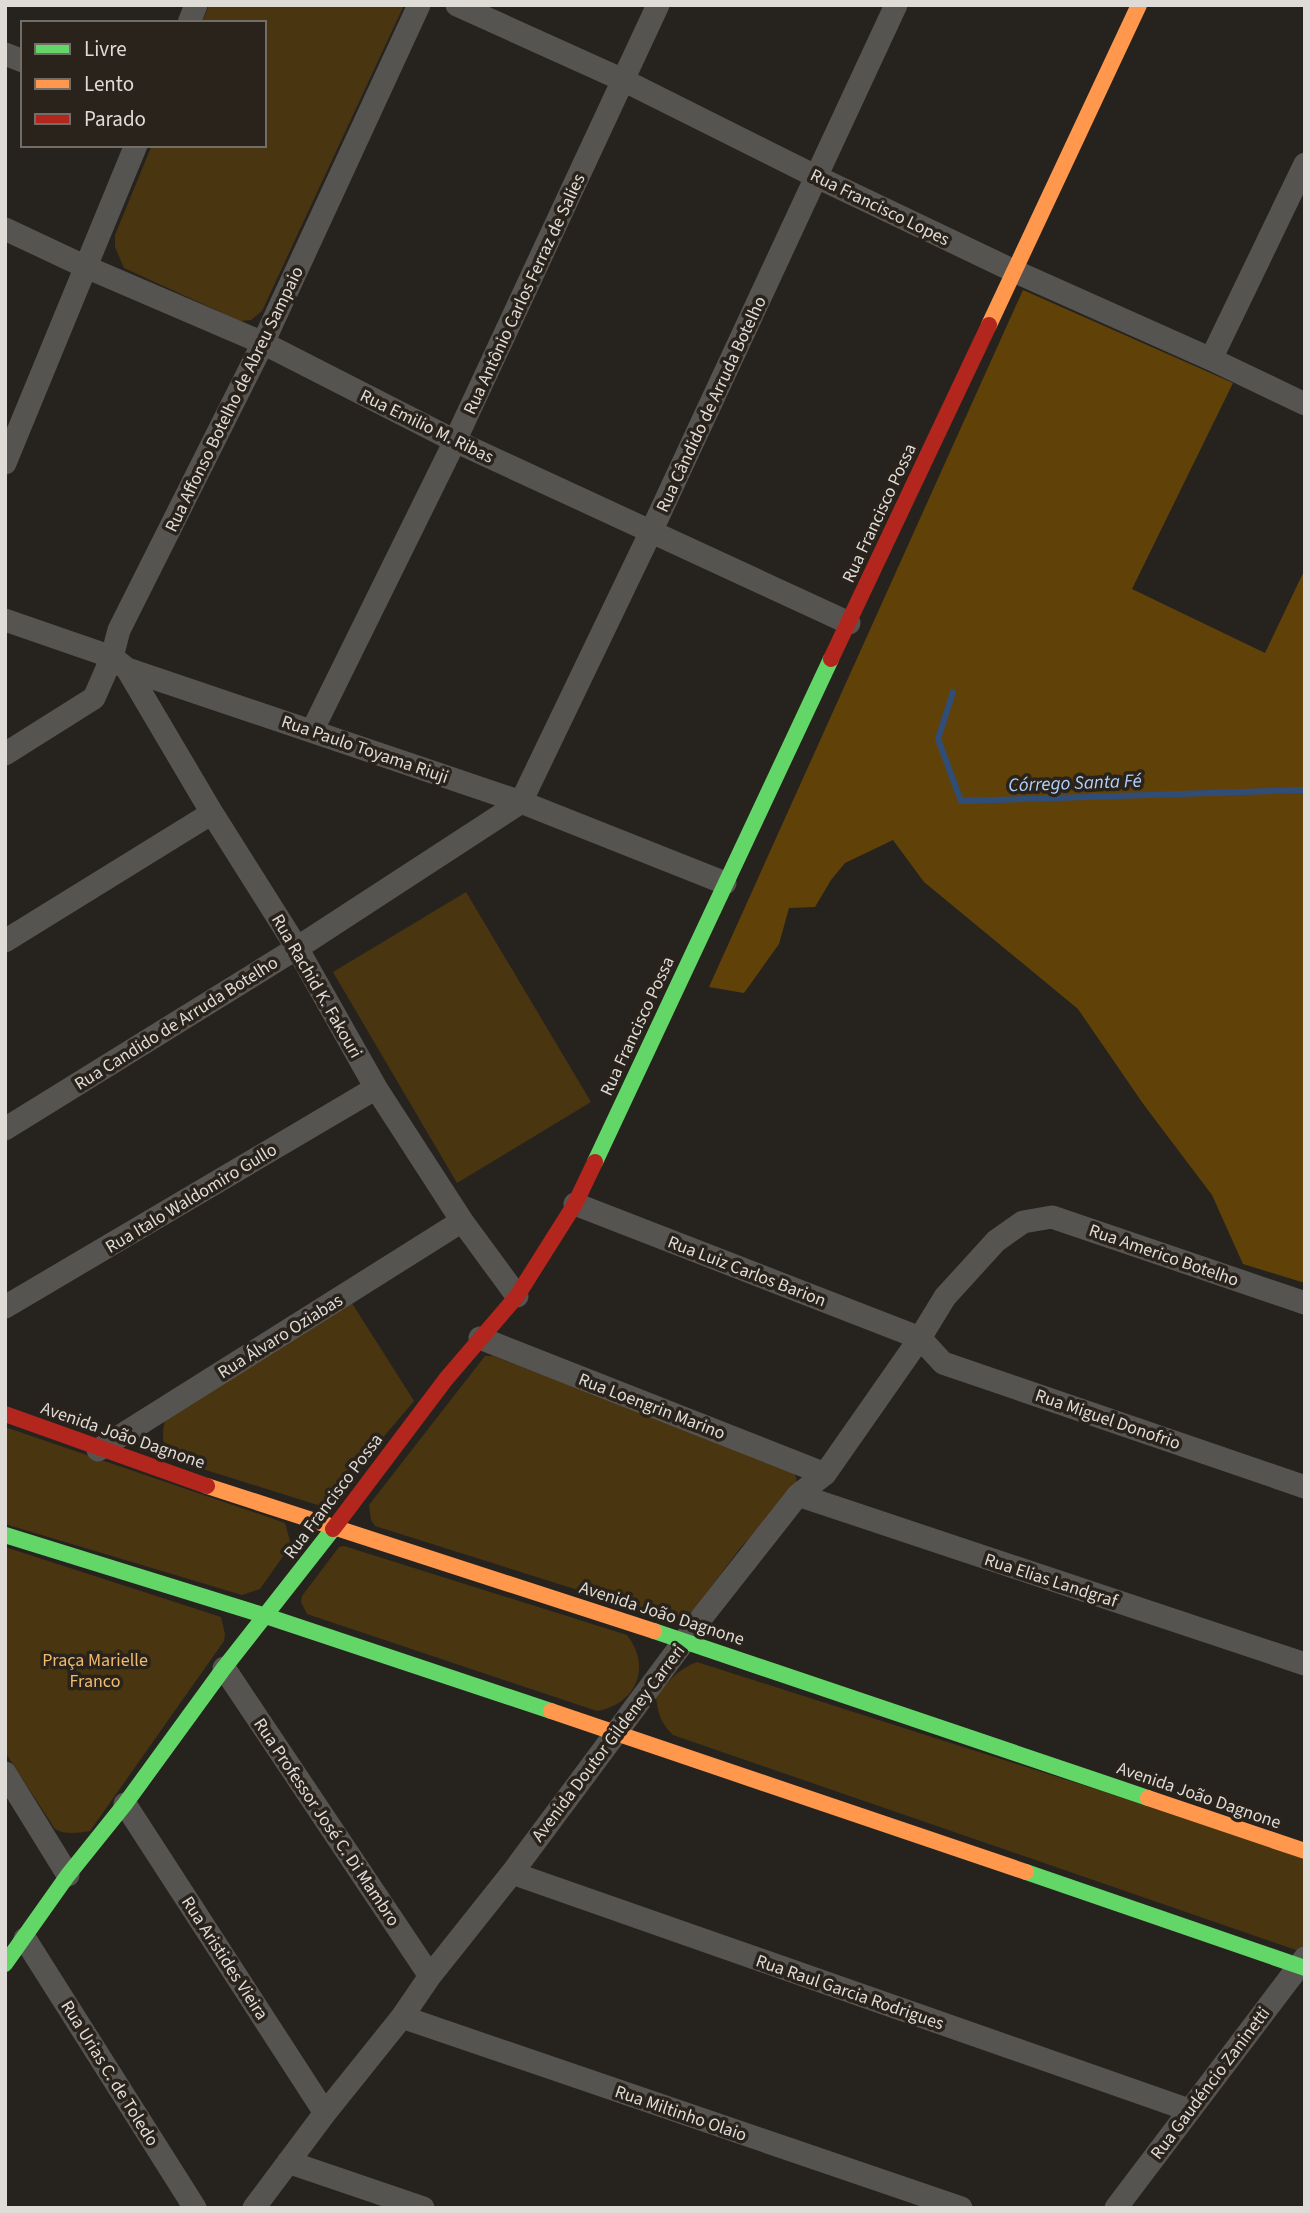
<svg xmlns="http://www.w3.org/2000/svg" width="1310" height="2213" font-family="'Source Sans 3',sans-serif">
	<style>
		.green { fill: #4a3511 }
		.forest { fill: #604209 }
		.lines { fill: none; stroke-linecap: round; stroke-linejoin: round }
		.stream { stroke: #304d77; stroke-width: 6 }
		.street { stroke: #565451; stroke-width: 23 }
		.fast { stroke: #63d668; stroke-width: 16 }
		.slow { stroke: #ff974d; stroke-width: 16 }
		.jam { stroke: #b3261e; stroke-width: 16 }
		.labels { text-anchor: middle; stroke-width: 7; stroke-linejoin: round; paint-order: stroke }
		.street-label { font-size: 18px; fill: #dfdcd7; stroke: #29231c }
		.park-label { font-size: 18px; fill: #f1bb6b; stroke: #29231c }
		.water-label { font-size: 19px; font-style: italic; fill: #b2d1fd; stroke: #29231c }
	</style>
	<rect width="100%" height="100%" fill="#26231f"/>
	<path class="green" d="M209,5H404L262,311L251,320L240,321L124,268L115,247V235L152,145H264V23H202Z
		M466,892L591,1102L457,1183L333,972Z
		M350,1300L414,1401L324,1507L171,1459C162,1445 161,1433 166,1417Z
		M485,1356H493L789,1468C797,1475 798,1480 796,1490L741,1547L693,1611L673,1620L375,1526L371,1520L369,1505Z
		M5,1427L285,1523L290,1541L284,1555L260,1589L242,1595L5,1524Z
		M344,1546L627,1635C652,1667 636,1704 597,1711L307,1614L301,1602L302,1596L339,1547Z
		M5,1547L221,1617L225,1634L224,1641L90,1831C78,1833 66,1835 55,1829L5,1752Z
		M697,1662L1305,1856V1943L1299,1951L673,1735C661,1724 658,1713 656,1698C668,1681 678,1669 697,1662Z"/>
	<path class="forest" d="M1023,290L1233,383L1132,589L1265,653L1305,569V1283L1243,1264L1212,1195L1144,1105L1078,1009L924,882L893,840L845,863L831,880L815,907L789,908L779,944L744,993L709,987Z"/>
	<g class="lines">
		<path class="stream" d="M953,692L938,739L961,801L1305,790"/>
		<path class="street" d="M457,5L623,80L817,177L1014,271L1211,359L1305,404
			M189,23L196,5
			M5,54L23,61
			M5,229L86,267L263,343L455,441L849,623
			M1211,359L1305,164
			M5,463L136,145
			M5,620L112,657L127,669L521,802L725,883
			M127,669L212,813L297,948L376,1088L462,1221L517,1296
			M312,731L455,441L658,5
			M5,754L94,698L112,657L119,630L263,343L419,5
			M5,941L212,813
			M5,1129L297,948L521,802L657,519L896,5
			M575,1204L920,1338L943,1363L1305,1487
			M5,1307L376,1088
			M480,1338L825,1474
			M98,1450L462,1221
			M798,1495L1305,1664
			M224,1668L430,1976
			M5,1773L68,1875
			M125,1804L325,2113
			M512,1873L1189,2110
			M25,1939L195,2208
			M402,2017L961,2208
			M288,2162L423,2208
			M254,2208L325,2113L402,2017L430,1976L512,1873L702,1617L798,1495L825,1474L920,1338L945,1297L996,1241L1023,1222L1052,1217L1305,1303
			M1116,2208L1305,1958"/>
		<path class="fast" d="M595,1162L831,659
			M5,1535L266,1616L551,1711
			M654,1631L1148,1798
			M1026,1872L1305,1968
			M5,1964L68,1875L125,1804L224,1668L333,1529"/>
		<path class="slow" d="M989,325L1139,5
			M207,1486L654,1631
			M551,1711L1026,1872
			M1148,1798L1305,1851"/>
		<path class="jam" d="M831,659L989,325
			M5,1414L207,1486
			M333,1529L446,1379L517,1296L575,1204L595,1162"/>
	</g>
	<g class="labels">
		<g class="street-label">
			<text transform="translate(880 207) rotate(26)" y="6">Rua Francisco Lopes</text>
			<text transform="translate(524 294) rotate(-65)" y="6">Rua Antônio Carlos Ferraz de Salies</text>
			<text transform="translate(234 399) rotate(-64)" y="6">Rua Affonso Botelho de Abreu Sampaio</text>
			<text transform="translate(711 404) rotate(-65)" y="6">Rua Cândido de Arruda Botelho</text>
			<text transform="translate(427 426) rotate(26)" y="6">Rua Emilio M. Ribas</text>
			<text transform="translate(879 513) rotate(-65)" y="6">Rua Francisco Possa</text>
			<text transform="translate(365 749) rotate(19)" y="6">Rua Paulo Toyama Riuji</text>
			<text transform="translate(317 986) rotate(60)" y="6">Rua Rachid K. Fakouri</text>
			<text transform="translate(176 1023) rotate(-32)" y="6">Rua Candido de Arruda Botelho</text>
			<text transform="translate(637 1026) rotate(-65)" y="6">Rua Francisco Possa</text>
			<text transform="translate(191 1198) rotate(-31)" y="6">Rua Italo Waldomiro Gullo</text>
			<text transform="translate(1164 1255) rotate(19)" y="6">Rua Americo Botelho</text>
			<text transform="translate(747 1271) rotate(21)" y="6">Rua Luiz Carlos Barion</text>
			<text transform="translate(280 1336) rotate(-32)" y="6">Rua Álvaro Oziabas</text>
			<text transform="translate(652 1406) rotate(21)" y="6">Rua Loengrin Marino</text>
			<text transform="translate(1108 1419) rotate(19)" y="6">Rua Miguel Donofrio</text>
			<text transform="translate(123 1435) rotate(19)" y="6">Avenida João Dagnone</text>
			<text transform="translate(333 1496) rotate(-53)" y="6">Rua Francisco Possa</text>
			<text transform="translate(1051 1580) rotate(18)" y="6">Rua Elias Landgraf</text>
			<text transform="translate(662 1613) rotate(18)" y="6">Avenida João Dagnone</text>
			<text transform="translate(608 1743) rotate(-53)" y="6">Avenida Doutor Gildeney Carreri</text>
			<text transform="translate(1199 1795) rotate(19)" y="6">Avenida João Dagnone</text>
			<text transform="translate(327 1822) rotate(56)" y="6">Rua Professor José C. Di Mambro</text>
			<text transform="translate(225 1958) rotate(57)" y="6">Rua Aristides Vieira</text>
			<text transform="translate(850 1992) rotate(19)" y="6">Rua Raul Garcia Rodrigues</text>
			<text transform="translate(110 2073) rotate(58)" y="6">Rua Urias C. de Toledo</text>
			<text transform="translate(1210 2083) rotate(-53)" y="6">Rua Gaudéncio Zaninetti</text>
			<text transform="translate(681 2113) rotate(19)" y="6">Rua Miltinho Olaio</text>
		</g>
		<g class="park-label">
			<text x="95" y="1666">Praça Marielle<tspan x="95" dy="21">Franco</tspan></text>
		</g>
		<g class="water-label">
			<text transform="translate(1075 782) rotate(-2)" y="7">Córrego Santa Fé</text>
		</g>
	</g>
	<rect width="1310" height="2213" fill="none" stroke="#dfdcd7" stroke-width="14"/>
	<rect x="21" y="21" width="245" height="126" fill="#29231c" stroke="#726d67" stroke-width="2"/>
	<rect x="35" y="44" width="35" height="10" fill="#63d668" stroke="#726d67" stroke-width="2"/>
	<text x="84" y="56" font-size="21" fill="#dfdcd7">Livre</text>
	<rect x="35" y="79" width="35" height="10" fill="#ff974d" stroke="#726d67" stroke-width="2"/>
	<text x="84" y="91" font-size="21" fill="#dfdcd7">Lento</text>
	<rect x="35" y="114" width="35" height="10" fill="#b3261e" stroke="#726d67" stroke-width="2"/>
	<text x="84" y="126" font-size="21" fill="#dfdcd7">Parado</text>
</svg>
